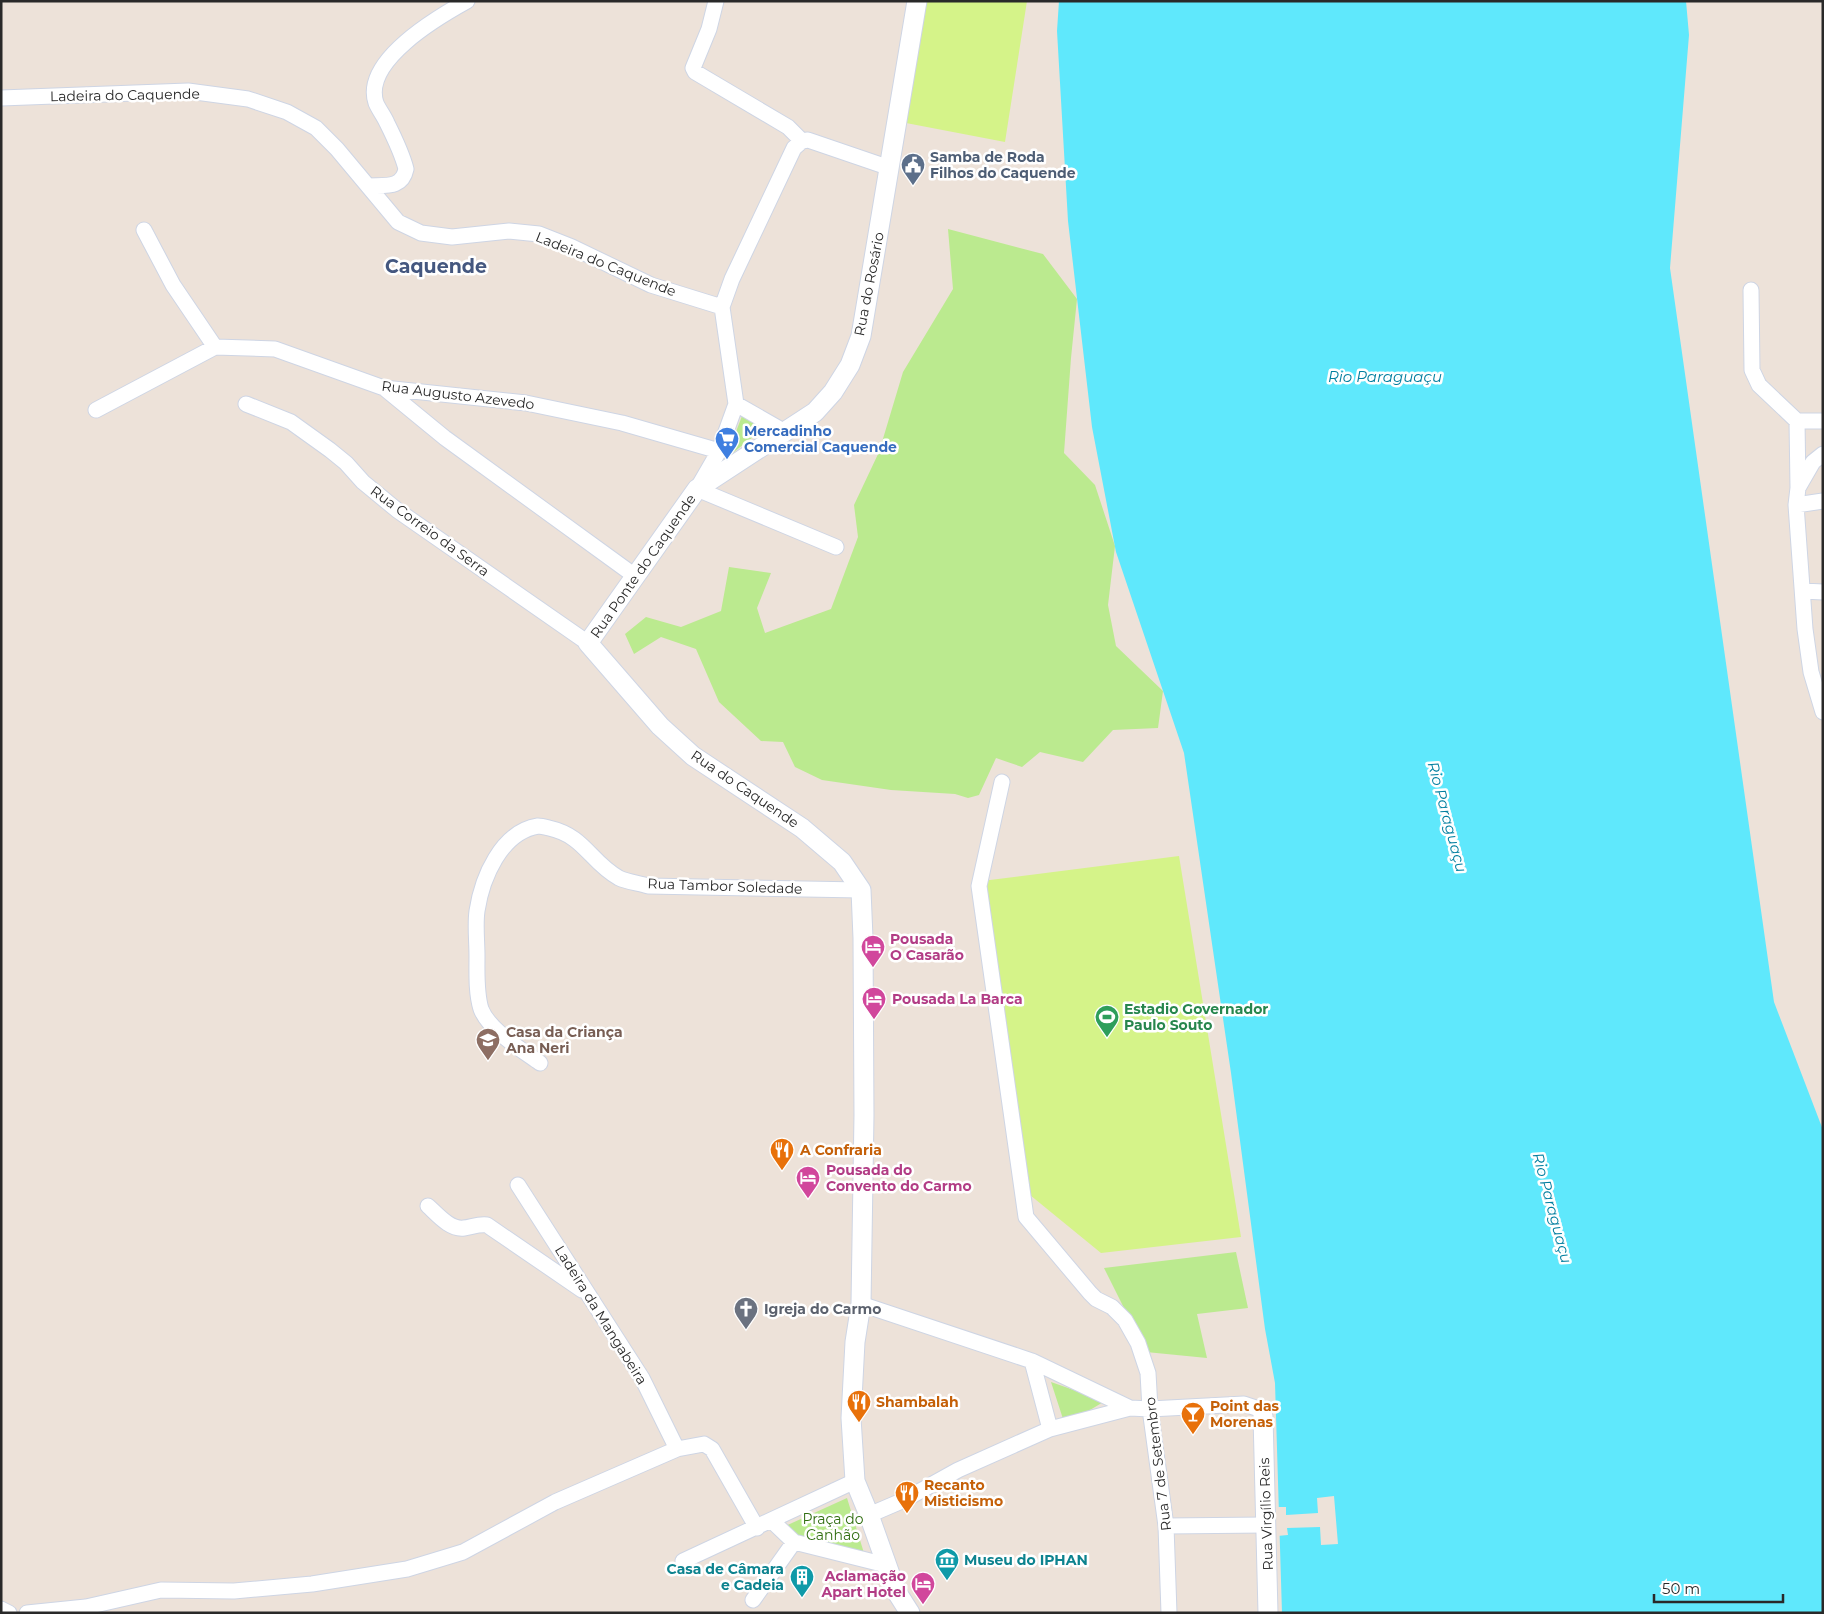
<svg xmlns="http://www.w3.org/2000/svg" width="1824" height="1614" font-family="Montserrat,sans-serif">
	<style>
		.green { fill: #bbea8f }
		.pitch { fill: #d5f389 }
		.water { fill: #5fe8fc }
		.pier { fill: #ede2d9 }
		.lines { fill: none; stroke-linecap: round; stroke-linejoin: round }
		.minor-casing { stroke: #ced5e4; stroke-width: 17 }
		.tertiary-casing { stroke: #ced5e4; stroke-width: 21 }
		.minor { stroke: #fff; stroke-width: 15 }
		.tertiary { stroke: #fff; stroke-width: 19 }
		.labels { text-anchor: middle; stroke-width: 5; stroke-linejoin: round; paint-order: stroke }
		.street-label { font-size: 14px; fill: #292929; stroke: #fff }
		.service-label { font-size: 14px; font-weight: bold; fill: #4e5e75; stroke: #fff; text-anchor: start }
		.shop-label { font-size: 14px; font-weight: bold; fill: #366cbe; stroke: #fff; text-anchor: start }
		.hotel-label { font-size: 14px; font-weight: bold; fill: #b23c85; stroke: #fff; text-anchor: start }
		.leisure-label { font-size: 14px; font-weight: bold; fill: #27864d; stroke: #fff; text-anchor: start }
		.education-label { font-size: 14px; font-weight: bold; fill: #785e54; stroke: #fff; text-anchor: start }
		.food-label { font-size: 14px; font-weight: bold; fill: #c56008; stroke: #fff; text-anchor: start }
		.worship-label { font-size: 14px; font-weight: bold; fill: #5b616d; stroke: #fff; text-anchor: start }
		.park-label { font-size: 14px; fill: #316e11; stroke: #fff }
		.culture-label { font-size: 14px; font-weight: bold; fill: #0d838f; stroke: #fff; text-anchor: start }
		.water-label { font-size: 15px; font-style: italic; fill: #017e9f; stroke: #fff }
		.district-label { font-size: 19px; font-weight: bold; fill: #44577f; stroke: #fff }
	</style>
	<rect width="100%" height="100%" fill="#ede2d9"/>
	<path class="green" d="M948,229L1043,254L1077,299L1071,358L1064,453L1095,485L1115,546L1108,605L1116,646L1163,691L1158,728L1113,730L1083,762L1040,752L1022,767L996,758L979,795L968,798L955,794L891,790L822,780L795,767L783,742L761,741L719,702L696,649L661,637L634,654L625,634L646,617L681,627L721,611L729,567L771,573L757,608L765,633L831,609L858,537L854,505L879,452L903,372L953,289Z
		M742,416L766,427L726,458Z
		M1236,1252L1248,1308L1197,1314L1207,1358L1146,1352L1104,1268Z
		M1051,1382L1105,1401L1065,1425Z
		M847,1498L868,1566L781,1528Z"/>
	<path class="pitch" d="M926,1H1027L1005,142L906,123Z
		M1179,856L1241,1237L1101,1253L1030,1195L982,881Z"/>
	<path class="water" d="M1059,1H1686L1689,35L1670,268L1774,1002L1823,1130V1613H1282L1275,1383L1265,1329L1231,1073L1184,753L1116,552L1092,427L1068,221L1057,31Z"/>
	<path class="pier" d="M1334,1496L1338,1544L1321,1545L1320,1527L1287,1528L1288,1535L1277,1536L1276,1507H1286V1515L1318,1513L1317,1498Z"/>
	<g class="lines">
		<defs>
			<path id="minor" d="M716,1L709,29L693,68L695,72L788,127L802,141
				M1,98L188,91L248,99L287,112L316,128L337,149L398,222L421,233L452,237L509,231L539,234L572,247L651,285L722,307
				M368,186C385,185 402,189 406,169C402,153 394,137 387,123C384,116 379,110 376,103C362,61 438,17 467,1
				M144,230L173,285L215,347L275,349L384,388L526,403L622,423L719,451
				M1751,290L1752,370L1759,385L1797,421H1823
				M384,388L445,438L635,576
				M246,404L291,422L330,450L346,463L363,482L397,510L588,643
				M736,404L722,307L732,279L794,148L802,141L808,140L890,168
				M96,410L215,347
				M1797,421L1798,488L1796,505L1805,629L1811,672L1823,712
				M785,432L736,404L719,451L697,489L836,547
				M1798,488L1813,462L1823,454
				M1796,505L1823,501
				M1803,591L1823,592
				M1002,782L979,886L1026,1217L1090,1293L1096,1299L1112,1307L1125,1320L1138,1343L1148,1373L1150,1409L1166,1526L1169,1613
				M540,1063C522,1050 489,1030 481,1009C476,993 477,973 477,956C477,941 475,925 477,911C482,878 501,832 538,826C541,826 545,827 549,828C585,836 590,862 619,878C627,882 639,883 648,886L861,890
				M518,1185L642,1378L677,1449
				M428,1206C437,1214 450,1230 464,1228C472,1227 478,1224 487,1225L582,1290
				M861,1304L1032,1361L1130,1408
				M1032,1361L1050,1429
				M869,1515L904,1500L958,1470L1050,1429L1130,1408L1150,1409L1244,1404L1259,1409L1263,1416
				M772,1521L794,1542L886,1565
				M1166,1526L1265,1525
				M683,1561L855,1481
				M753,1600L794,1542
				M1,1609L9,1613
				M27,1613L86,1607L161,1590L234,1591L312,1584L407,1569L463,1552L555,1502L677,1449L704,1444L712,1449L757,1528"/>
			<path id="tertiary" d="M1263,1416L1268,1613
				M910,1613L896,1591L869,1515L855,1481L851,1418L855,1342L861,1304L864,1115L863,938L861,890L842,862L802,828L693,756L660,726L588,643L697,489L815,412L833,392L850,365L861,336L917,1"/>
		</defs>
		<use href="#minor" class="minor-casing"/>
		<use href="#tertiary" class="tertiary-casing"/>
		<use href="#minor" class="minor"/>
		<use href="#tertiary" class="tertiary"/>
	</g>
	<defs>
		<symbol id="civic-pin" viewBox="-11 -11 22 30"><path d="M0 17L-7.5 6A9.5 9.5 0 1 1 7.5 6Z" fill="#5c6f8a" stroke="#fff"/><path d="M-.6-6.5H3V-4.5H.6V-3L4-1V1h2V6H-6V1h2V-1L-.6-3ZM-1.2 2.5V6h2.4V2.5Z" fill="#fff"/></symbol>
		<symbol id="supermarket-pin" viewBox="-11 -11 22 30"><path d="M0 17L-7.5 6A9.5 9.5 0 1 1 7.5 6Z" fill="#3f7fe0" stroke="#fff"/><path d="M-6-5.5h2.5l.6 2H6L4.5 2H-2.5L-4.4-4H-6ZM-1.5 3.2a1.3 1.3 0 1 0 .1 0ZM3 3.2a1.3 1.3 0 1 0 .1 0Z" fill="#fff"/></symbol>
		<symbol id="hotel-pin" viewBox="-11 -11 22 30"><path d="M0 17L-7.5 6A9.5 9.5 0 1 1 7.5 6Z" fill="#d1479c" stroke="#fff"/><path d="M-6-4.5h1.5V1H6V5H4.5V3h-9V5H-6ZM-4 0a1.8 1.8 0 1 1 3.6 0ZM.5 0V-2.5h3Q6-2.5 6 0Z" fill="#fff"/></symbol>
		<symbol id="stadium-pin" viewBox="-11 -11 22 30"><path d="M0 17L-7.5 6A9.5 9.5 0 1 1 7.5 6Z" fill="#2e9e5b" stroke="#fff"/><path d="M0-5a6.5 5 0 1 0 0 10a6.5 5 0 1 0 0-10ZM-3.5-1.8h7v3.6h-7Z" fill="#fff"/></symbol>
		<symbol id="school-pin" viewBox="-11 -11 22 30"><path d="M0 17L-7.5 6A9.5 9.5 0 1 1 7.5 6Z" fill="#8d6e63" stroke="#fff"/><path d="M0-5L7-2L0 1L-7-2ZM-4 1L0 2.5L4 1V4Q0 6-4 4Z" fill="#fff"/></symbol>
		<symbol id="restaurant-pin" viewBox="-11 -11 22 30"><path d="M0 17L-7.5 6A9.5 9.5 0 1 1 7.5 6Z" fill="#e8710a" stroke="#fff"/><path d="M-5-6h1v4h1v-4h1v4h1v-4h1v5L-1.5 .5V6h-2V.5L-5-1ZM5-6V6H3V1.5H1.5Q1.5-4 5-6Z" fill="#fff"/></symbol>
		<symbol id="church-pin" viewBox="-11 -11 22 30"><path d="M0 17L-7.5 6A9.5 9.5 0 1 1 7.5 6Z" fill="#6b7280" stroke="#fff"/><path d="M-1.2-6h2.4v3.5h3.3v2.4h-3.3V6h-2.4V-.1h-3.3v-2.4h3.3Z" fill="#fff"/></symbol>
		<symbol id="bar-pin" viewBox="-11 -11 22 30"><path d="M0 17L-7.5 6A9.5 9.5 0 1 1 7.5 6Z" fill="#e8710a" stroke="#fff"/><path d="M-6-5H6L.8 .8V4.5H3.5V6h-7V4.5H-.8V.8Z" fill="#fff"/></symbol>
		<symbol id="museum-pin" viewBox="-11 -11 22 30"><path d="M0 17L-7.5 6A9.5 9.5 0 1 1 7.5 6Z" fill="#0f9aa8" stroke="#fff"/><path d="M0-6L6-3V-2H-6V-3ZM-5-1h2V3h-2ZM-1-1h2V3h-2ZM3-1h2V3H3ZM-6 4H6V6H-6Z" fill="#fff"/></symbol>
		<symbol id="building-pin" viewBox="-11 -11 22 30"><path d="M0 17L-7.5 6A9.5 9.5 0 1 1 7.5 6Z" fill="#0f9aa8" stroke="#fff"/><path d="M-4-6H4V6H1V3H-1V6H-4ZM-2.5-4.3h1.7v1.8h-1.7ZM.8-4.3h1.7v1.8H.8ZM-2.5-1h1.7V.8h-1.7ZM.8-1h1.7V.8H.8Z" fill="#fff"/></symbol>
	</defs>
	<g fill-rule="evenodd">
		<use href="#civic-pin" x="899" y="151" width="28" height="38"/>
		<use href="#supermarket-pin" x="713" y="425" width="28" height="38"/>
		<use href="#hotel-pin" x="859" y="933" width="28" height="38"/>
		<use href="#hotel-pin" x="860" y="985" width="28" height="38"/>
		<use href="#stadium-pin" x="1093" y="1003" width="28" height="38"/>
		<use href="#school-pin" x="474" y="1026" width="28" height="38"/>
		<use href="#restaurant-pin" x="768" y="1136" width="28" height="38"/>
		<use href="#hotel-pin" x="794" y="1164" width="28" height="38"/>
		<use href="#church-pin" x="732" y="1295" width="28" height="38"/>
		<use href="#restaurant-pin" x="845" y="1388" width="28" height="38"/>
		<use href="#bar-pin" x="1179" y="1400" width="28" height="38"/>
		<use href="#restaurant-pin" x="893" y="1479" width="28" height="38"/>
		<use href="#museum-pin" x="933" y="1546" width="28" height="38"/>
		<use href="#building-pin" x="788" y="1563" width="28" height="38"/>
		<use href="#hotel-pin" x="909" y="1570" width="28" height="38"/>
	</g>
	<g class="labels">
		<g class="street-label">
			<text transform="translate(125 95) rotate(-1)" y="5">Ladeira do Caquende</text>
			<text transform="translate(606 264) rotate(22)" y="5">Ladeira do Caquende</text>
			<text transform="translate(869 284) rotate(-79)" y="5">Rua do Rosário</text>
			<text transform="translate(458 395) rotate(7)" y="5">Rua Augusto Azevedo</text>
			<text transform="translate(430 531) rotate(36)" y="5">Rua Correio da Serra</text>
			<text transform="translate(643 566) rotate(-55)" y="5">Rua Ponte do Caquende</text>
			<text transform="translate(745 789) rotate(34)" y="5">Rua do Caquende</text>
			<text transform="translate(725 886) rotate(2)" y="5">Rua Tambor Soledade</text>
			<text transform="translate(601 1315) rotate(58)" y="5">Ladeira da Mangabeira</text>
			<text transform="translate(1158 1464) rotate(-97)" y="5">Rua 7 de Setembro</text>
			<text transform="translate(1266 1514) rotate(-92)" y="5">Rua Virgílio Reis</text>
		</g>
		<g class="service-label">
			<text x="930" y="162">Samba de Roda<tspan x="930" dy="16">Filhos do Caquende</tspan></text>
		</g>
		<g class="shop-label">
			<text x="744" y="436">Mercadinho<tspan x="744" dy="16">Comercial Caquende</tspan></text>
		</g>
		<g class="hotel-label">
			<text x="890" y="944">Pousada<tspan x="890" dy="16">O Casarão</tspan></text>
			<text x="892" y="1004">Pousada La Barca</text>
			<text x="826" y="1175">Pousada do<tspan x="826" dy="16">Convento do Carmo</tspan></text>
			<text x="906" y="1581" text-anchor="end">Aclamação<tspan x="906" dy="16">Apart Hotel</tspan></text>
		</g>
		<g class="leisure-label">
			<text x="1124" y="1014">Estadio Governador<tspan x="1124" dy="16">Paulo Souto</tspan></text>
		</g>
		<g class="education-label">
			<text x="506" y="1037">Casa da Criança<tspan x="506" dy="16">Ana Neri</tspan></text>
		</g>
		<g class="food-label">
			<text x="800" y="1155">A Confraria</text>
			<text x="876" y="1407">Shambalah</text>
			<text x="1210" y="1411">Point das<tspan x="1210" dy="16">Morenas</tspan></text>
			<text x="924" y="1490">Recanto<tspan x="924" dy="16">Misticismo</tspan></text>
		</g>
		<g class="worship-label">
			<text x="764" y="1314">Igreja do Carmo</text>
		</g>
		<g class="park-label">
			<text x="833" y="1524">Praça do<tspan x="833" dy="16">Canhão</tspan></text>
		</g>
		<g class="culture-label">
			<text x="964" y="1565">Museu do IPHAN</text>
			<text x="784" y="1574" text-anchor="end">Casa de Câmara<tspan x="784" dy="16">e Cadeia</tspan></text>
		</g>
		<g class="water-label">
			<text x="1385" y="382">Rio Paraguaçu</text>
			<text transform="translate(1447 817) rotate(75)" y="5">Rio Paraguaçu</text>
			<text transform="translate(1552 1208) rotate(75)" y="5">Rio Paraguaçu</text>
		</g>
		<g class="district-label">
			<text x="436" y="273">Caquende</text>
		</g>
	</g>
	<rect width="1824" height="1614" fill="none" stroke="#292929" stroke-width="5"/>
	<path d="M1654 1594v8h129v-8" fill="none" stroke="#292929" stroke-width="2.5"/>
	<text x="1662" y="1594" font-size="15" fill="#292929" stroke="#ffffff" stroke-width="4" paint-order="stroke">50 m</text>
</svg>
